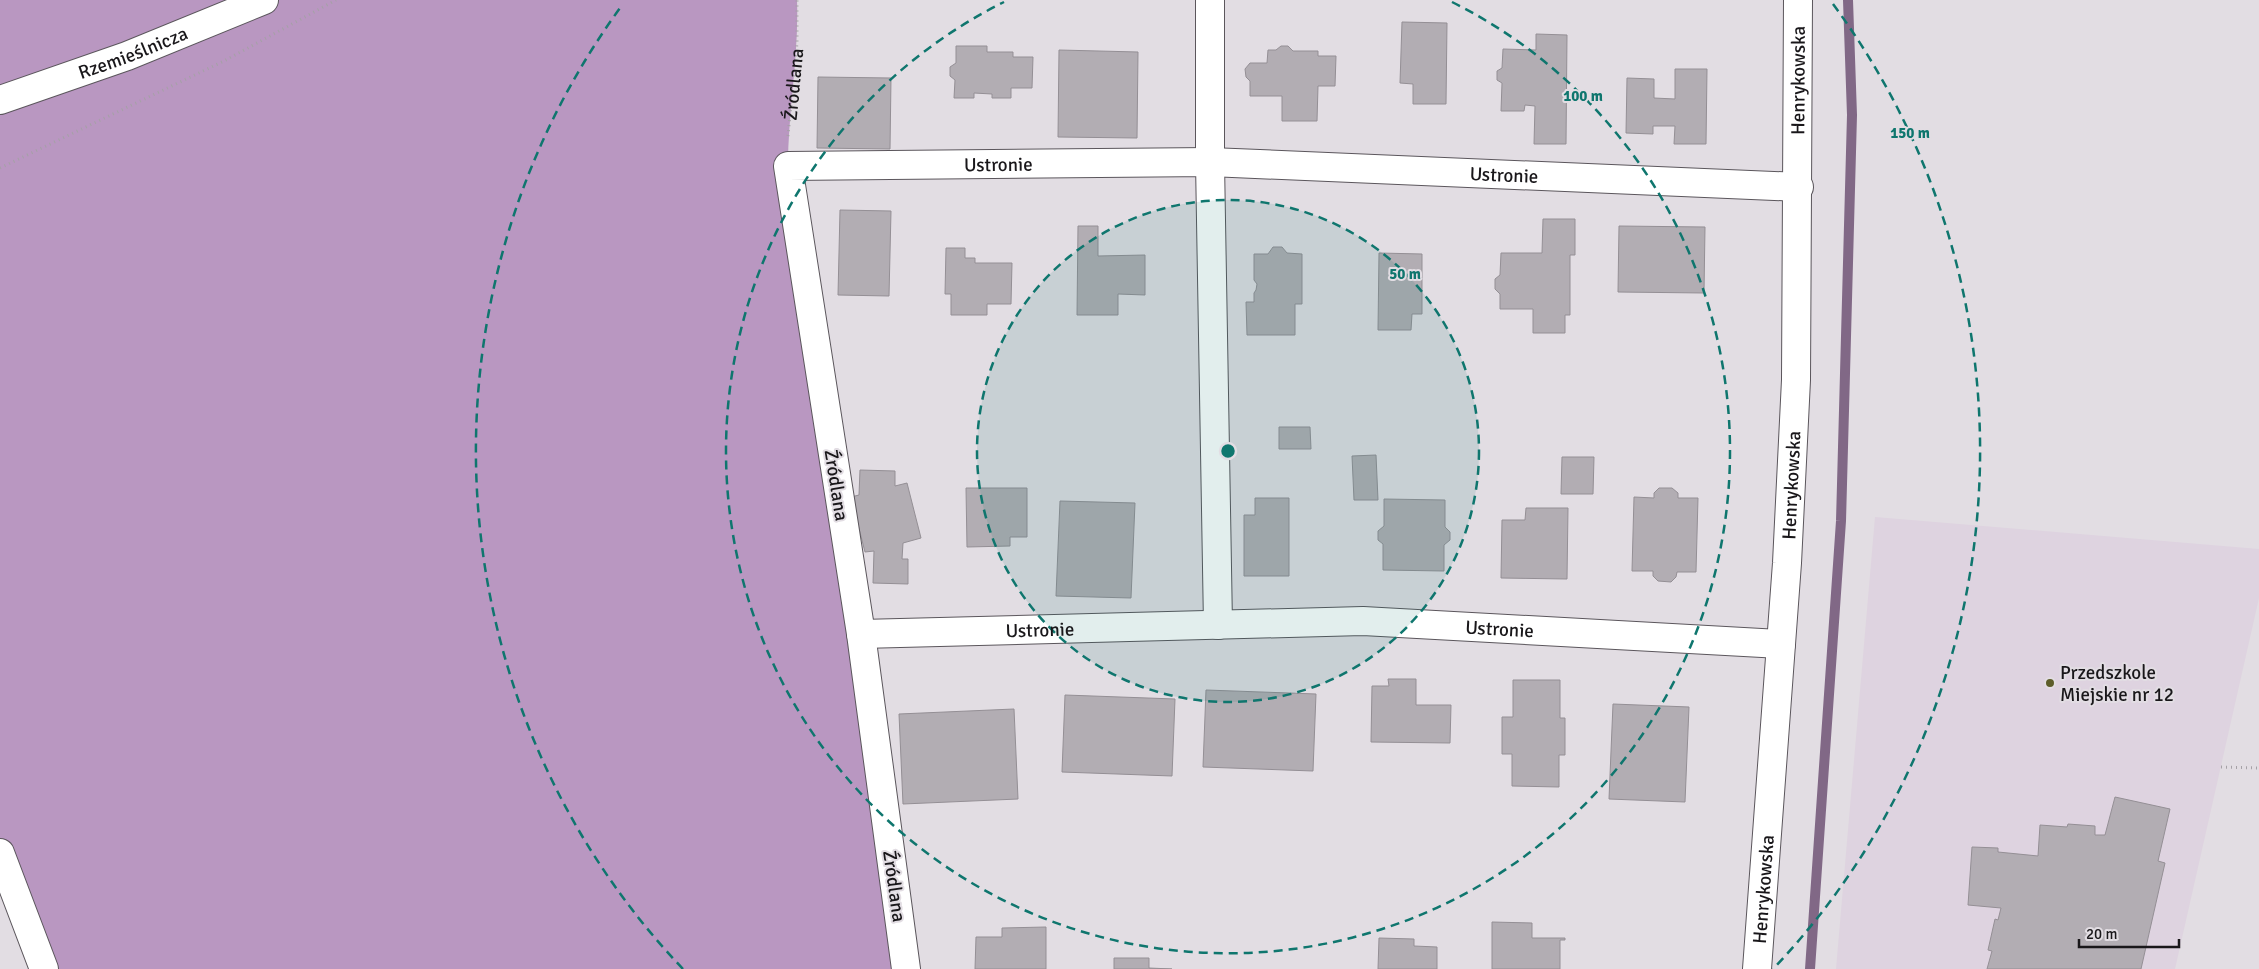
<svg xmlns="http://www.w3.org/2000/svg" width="2259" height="969" font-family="Signika,sans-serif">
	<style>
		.built { fill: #ded3e0 }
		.forest { fill: #b997c1 }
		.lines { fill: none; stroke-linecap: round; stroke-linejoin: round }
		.stream { stroke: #816886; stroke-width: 10 }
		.building { fill: #b2adb3; stroke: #948f95 }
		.street-casing { stroke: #5b565c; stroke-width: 30 }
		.path { stroke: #a5a1a6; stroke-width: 3; stroke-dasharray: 1 4; stroke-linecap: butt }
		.street { stroke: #fff; stroke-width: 28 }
		.ring { fill: none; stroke: #0f766e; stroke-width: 2.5; stroke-dasharray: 9 6 }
		.poi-dot { fill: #5d5d2a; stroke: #e2dde3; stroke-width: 2 }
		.labels { text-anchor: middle; stroke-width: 4; stroke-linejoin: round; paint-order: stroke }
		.street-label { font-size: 19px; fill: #19171a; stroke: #e2dde3 }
		.poi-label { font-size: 19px; fill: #19171a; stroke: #e2dde3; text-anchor: start }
		.centre { fill: #0f766e; stroke: #e2dde3; stroke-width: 2.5 }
		.ring-label { font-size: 15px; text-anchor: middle; font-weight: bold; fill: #0f766e; stroke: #e2dde3; stroke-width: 4; stroke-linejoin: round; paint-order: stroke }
	</style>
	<rect width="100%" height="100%" fill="#e2dde3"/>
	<path class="built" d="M1875,517L2259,549V598L2175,969H1836Z"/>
	<path class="forest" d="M0,0H797C799,56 788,111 788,166L906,969H44L0,853Z"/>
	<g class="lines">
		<path class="stream" d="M1810,969L1841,521L1852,115L1848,0"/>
	</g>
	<path class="building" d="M1402,22L1447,23L1446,104H1413V84L1400,83Z
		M1536,34L1567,35L1566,144H1534L1535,106L1525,105L1524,111H1501L1502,83L1497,80V71L1502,68L1503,49L1536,50Z
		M956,46H987V52H1013V57H1033L1032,88H1011V98H992V94L974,93V98H954L955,80L950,76V67L956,63Z
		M1281,46H1288L1293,51H1318V56H1336L1335,86H1318L1317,121H1282V96H1250V81L1246,77L1245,69L1250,63H1267L1268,50H1276Z
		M1059,50L1138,52L1137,138L1058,137Z
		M1675,69H1707L1706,144H1674L1675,126H1653V134L1626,133L1627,78L1654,79V98L1675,99Z
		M818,77L891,78L890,149L817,148Z
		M840,210L891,211L889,296L838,295Z
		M1543,219H1575V255H1570V315H1565V333H1533V309H1500V294L1495,289V279L1500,275L1501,253H1542Z
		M1078,226H1098V256L1145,255V295L1118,294V315H1077Z
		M1619,226L1705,227L1704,293L1618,292Z
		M1273,247H1282L1287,253L1302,254V304H1295V335H1247L1246,302H1254V293L1256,290L1257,284L1254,280V254H1268Z
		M946,248H965V258H975V263H1012L1011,304H987V315H951V294H945Z
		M1379,253L1422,254V314H1412L1411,330H1378Z
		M1279,427H1310L1311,449H1279Z
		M1376,455L1378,500H1354L1352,456Z
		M1562,457H1594L1593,494H1561Z
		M860,470L895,471V486L907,483L921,538L903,543L902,559H908V584L873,583L874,551L865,552L851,497L859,495Z
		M966,488H1027V537H1010V546L967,547Z
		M1659,488H1672L1678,493V498H1698L1696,572H1677L1676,577L1671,582L1658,581L1653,576V571H1632L1634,497L1654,498V493Z
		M1255,498H1289V576H1244V515H1255Z
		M1384,499L1445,500V527L1450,532V540L1444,545V571L1383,570V544L1378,540V531L1384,526Z
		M1060,501L1135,503L1131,598L1056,596Z
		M1526,508H1568L1567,579L1501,578L1502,520H1525Z
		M1388,679H1416V705H1451L1450,743L1371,742L1372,686H1389Z
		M1513,680H1560V718H1565V755H1559V787L1512,786V754H1502V717H1513Z
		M1206,690L1316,694L1313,771L1203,767Z
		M1065,695L1175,699L1172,776L1062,772Z
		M1613,704L1689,707L1685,802L1609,799Z
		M1014,709L1018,799L903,804L899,714Z
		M2115,797L2170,809L2158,861L2165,863L2141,969H1987L1992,951L1988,950L1995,919L1998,920L2001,908L1968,905L1972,847L1998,848V852L2038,856L2040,825L2067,827L2068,824L2095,826V835H2105Z
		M1492,922L1532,923V938H1565V940H1560V969H1492Z
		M1046,927V969H975L976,937H1002V928Z
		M1379,938L1414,939V946L1437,947V969H1378Z
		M1114,958H1149V968L1172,969H1114Z"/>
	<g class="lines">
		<defs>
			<g id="street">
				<path d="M1210,0V162L1218,625"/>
				<path id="s2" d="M0,100L127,56L264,0"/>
				<path id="s3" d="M861,634L1363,621L1781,644"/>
				<path d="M0,853L44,969"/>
				<path id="s4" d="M906,969L861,634L788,166L1210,162L1799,187"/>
				<path id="s5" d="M1757,969L1787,563L1796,380L1798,0"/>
			</g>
		</defs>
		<use href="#street" class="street-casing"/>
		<g class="path">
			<path id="s1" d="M788,136L797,43V0"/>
			<path d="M0,168L224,61L336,0"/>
			<path d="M2221,767L2259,768"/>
		</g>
		<use href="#street" class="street"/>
	</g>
	<circle cx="1228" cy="451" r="251" fill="#0f766e" fill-opacity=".12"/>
	<g class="ring">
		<circle cx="1228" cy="451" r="251"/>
		<path d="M1452 2A502 502 0 1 1 1004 2"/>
		<path d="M683 969A752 752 0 0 1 623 4M1833 4A752 752 0 0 1 1773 969"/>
	</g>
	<circle class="poi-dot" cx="2050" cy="683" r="5"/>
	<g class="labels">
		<g class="street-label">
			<text dy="7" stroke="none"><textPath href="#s2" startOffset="141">Rzemieślnicza</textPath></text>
			<text dy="7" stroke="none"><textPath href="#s5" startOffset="890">Henrykowska</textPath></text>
			<text dy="7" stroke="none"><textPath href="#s1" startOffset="52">Źródlana</textPath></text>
			<text dy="7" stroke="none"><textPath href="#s4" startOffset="1022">Ustronie</textPath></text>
			<text dy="7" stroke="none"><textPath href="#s4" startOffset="1528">Ustronie</textPath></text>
			<text transform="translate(837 485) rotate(81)" y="7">Źródlana</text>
			<text dy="7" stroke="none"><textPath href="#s5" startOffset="485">Henrykowska</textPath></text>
			<text dy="7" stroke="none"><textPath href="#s3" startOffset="639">Ustronie</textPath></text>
			<text dy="7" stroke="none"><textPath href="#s3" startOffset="179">Ustronie</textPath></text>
			<text transform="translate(895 886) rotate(82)" y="7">Źródlana</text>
			<text dy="7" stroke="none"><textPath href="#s5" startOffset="80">Henrykowska</textPath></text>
		</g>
		<g class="poi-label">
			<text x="2060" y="679">Przedszkole<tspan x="2060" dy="22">Miejskie nr 12</tspan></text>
		</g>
	</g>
	<circle cx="1228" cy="451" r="8" class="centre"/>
	<g class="ring-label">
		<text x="1583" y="101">100 m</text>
		<text x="1910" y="138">150 m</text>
		<text x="1405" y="279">50 m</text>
	</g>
	<path d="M2079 939v8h100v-8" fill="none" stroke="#19171a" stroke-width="2.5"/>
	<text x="2086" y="939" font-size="15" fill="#19171a" stroke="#e2dde3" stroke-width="4" paint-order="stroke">20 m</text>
</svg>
